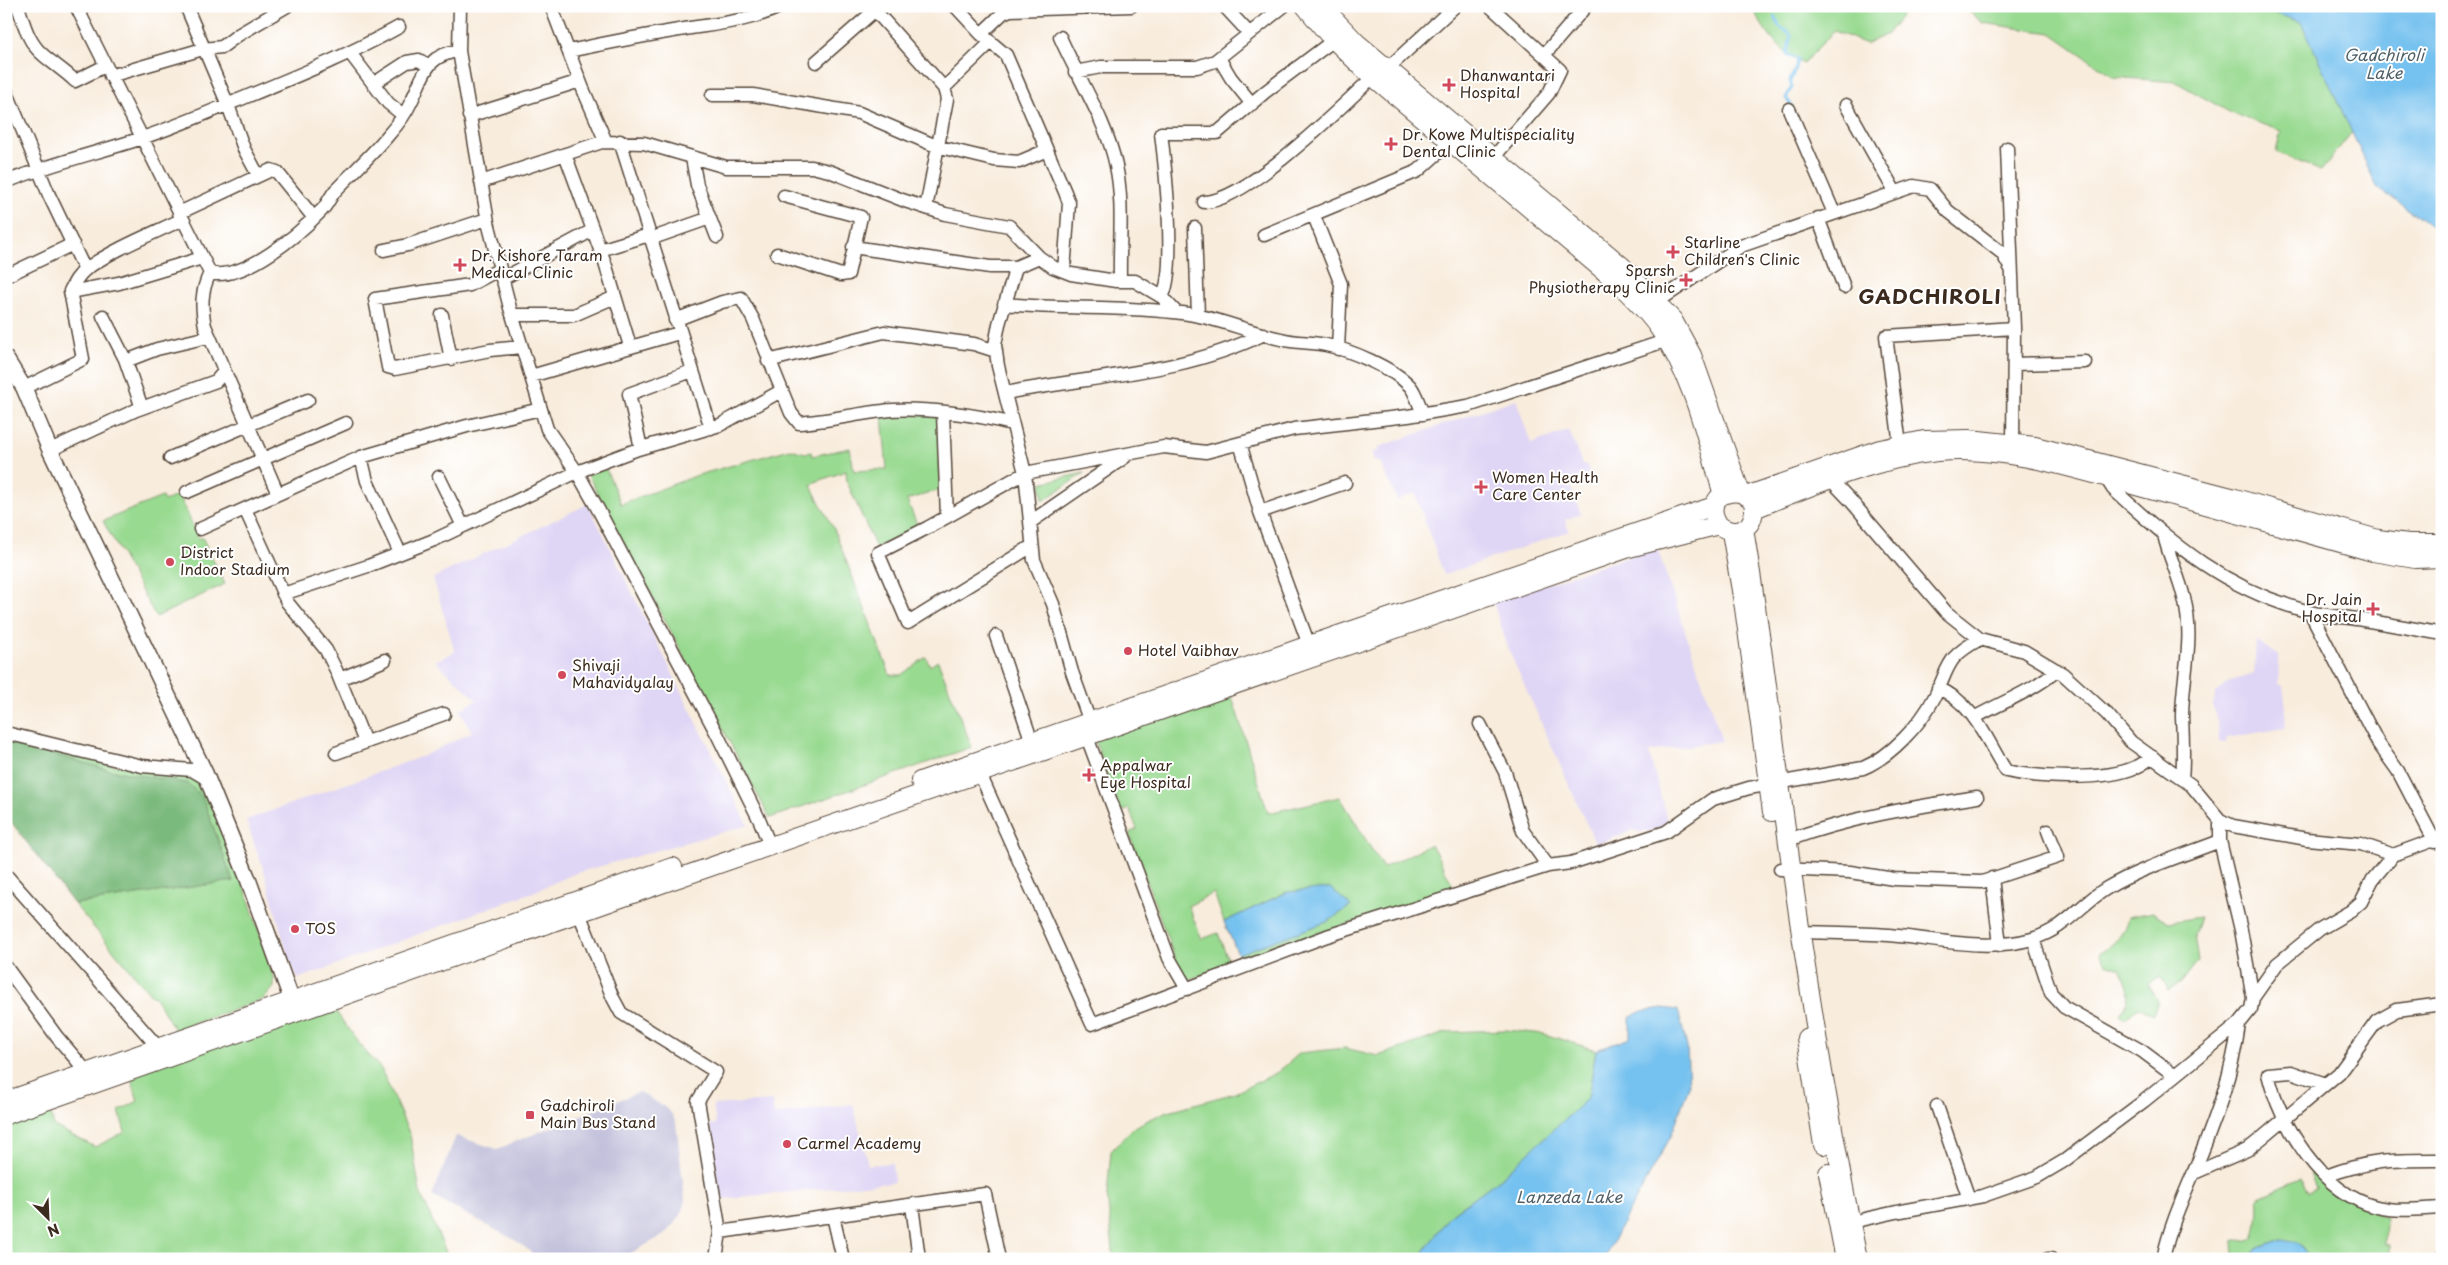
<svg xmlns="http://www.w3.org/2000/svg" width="2448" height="1265" font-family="'Playpen Sans',sans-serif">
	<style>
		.built { fill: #dfd5f5 }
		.industrial { fill: #c3c1db }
		.green { fill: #99da91; stroke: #6a8258 }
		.forest { fill: #7aba7b; stroke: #5a724c }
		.water { fill: #75c1ef; stroke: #587686 }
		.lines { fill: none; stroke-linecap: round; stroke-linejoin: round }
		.stream { stroke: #75c1ef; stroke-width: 3 }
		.minor-casing { stroke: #57473a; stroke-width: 15 }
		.major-casing { stroke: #57473a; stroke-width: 18 }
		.highway-casing { stroke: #57473a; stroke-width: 20 }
		.minor { stroke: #fff; stroke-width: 12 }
		.major { stroke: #fff; stroke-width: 15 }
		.highway { stroke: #fff; stroke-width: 18 }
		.poi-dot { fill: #d1495b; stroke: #fff; stroke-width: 2 }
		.labels { text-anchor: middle; stroke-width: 4; stroke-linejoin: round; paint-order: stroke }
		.poi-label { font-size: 15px; fill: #3b2a1e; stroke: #fff; text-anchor: start }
		.water-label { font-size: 16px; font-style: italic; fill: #4f5f67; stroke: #fff }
		.district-label { font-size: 20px; font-weight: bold; letter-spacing: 1px; fill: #3b2a1e; stroke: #fff }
	</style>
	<rect width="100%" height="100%" fill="#fff"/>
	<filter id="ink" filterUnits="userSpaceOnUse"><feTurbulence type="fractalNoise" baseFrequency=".02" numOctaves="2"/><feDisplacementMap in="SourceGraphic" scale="10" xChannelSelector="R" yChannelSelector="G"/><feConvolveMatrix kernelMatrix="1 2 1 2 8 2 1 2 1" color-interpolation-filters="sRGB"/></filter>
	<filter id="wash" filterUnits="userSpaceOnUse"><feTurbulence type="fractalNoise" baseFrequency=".0096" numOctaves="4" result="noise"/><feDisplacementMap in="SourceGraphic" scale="20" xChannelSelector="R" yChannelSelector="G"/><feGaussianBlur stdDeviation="1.12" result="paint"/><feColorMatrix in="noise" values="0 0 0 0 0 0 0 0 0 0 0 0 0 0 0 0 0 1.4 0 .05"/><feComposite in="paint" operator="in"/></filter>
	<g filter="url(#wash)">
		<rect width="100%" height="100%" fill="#f8ecdc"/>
		<path class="built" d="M1516,399L1531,444L1569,430L1582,464L1587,465L1590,474L1569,482L1581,514L1565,520L1569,531L1444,575L1415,493L1397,500L1380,462H1374L1372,452L1379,451V447Z
			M588,504L748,825L576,873L533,892L298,979L288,956L265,874L246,820L423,756L472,732L460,710L477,700L435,661L455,652L433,578Z
			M1657,547L1722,741L1649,752L1668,824L1647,832L1646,830L1640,832L1633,830L1596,845L1510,653L1493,602Z
			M2256,641L2278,655L2279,684L2283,686L2286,709L2285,728L2227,738L2226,743H2219L2218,723L2213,705L2216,693L2227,682L2254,674Z
			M772,1101L774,1115L853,1104L868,1165L892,1163L894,1182L720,1199L709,1125L716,1124L713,1105Z"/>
		<path class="industrial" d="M639,1092L663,1106L671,1113L676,1123L685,1200L680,1217L664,1235L620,1259H533L530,1251L513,1239L432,1196L456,1136L497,1149Z"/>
		<path class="green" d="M1752,6H1909L1887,34L1867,44L1834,31L1803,64C1778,50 1764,32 1752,6Z
			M1962,6H2253L2301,22L2352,132L2321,171L2276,152L2281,131L2231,113L2176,82L2114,77L2051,33L1983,23Z
			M892,414L940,416L943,489L907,500L918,527L876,548L847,482L846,471L815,482L811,486L834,529L890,675H901L926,657L930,666L938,661L972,747L770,818L588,475L605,467L621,504L698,475L790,449L805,453L811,452L812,456L850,448L854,471L887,469L882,416Z
			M1084,473L1043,501L1041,483Z
			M179,495L199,539L202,537L225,584L156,617L103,521L162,497L164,501Z
			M1232,697L1268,813L1340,797L1383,868L1431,844L1456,891L1326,931L1236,963L1238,954L1327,922L1287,892L1224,922L1214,893L1188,906L1202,939L1218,933L1230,965L1188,980L1174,956L1129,833L1137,829L1129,809L1121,812L1094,738Z
			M13,735L111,765L190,772L202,781L242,878L274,978V987L264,999L175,1030L154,996L153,997L74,904L233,881L202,796L187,783L109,770L11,742L6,743V738Z
			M2152,912L2169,922L2200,917L2194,936L2198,961L2181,983L2168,991L2160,977L2148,984L2158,1001L2153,1015L2139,1007L2125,1019L2120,1014C2134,995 2129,988 2120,968L2106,963L2099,953C2115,944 2124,935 2128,917Z
			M328,1000L358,1043L381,1069L410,1135L420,1192L449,1259H6V1115L47,1101L54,1126L95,1147L125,1132L119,1111L138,1101L130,1075Z
			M1506,1030L1544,1034L1596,1050L1589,1098L1502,1177L1449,1216L1419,1259H1114L1107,1195L1111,1151L1134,1127L1165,1112L1235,1093L1278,1072L1300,1053L1345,1048L1378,1056L1448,1032Z
			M2314,1172L2374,1212L2386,1217L2385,1244H2390V1259L2367,1257L2364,1259H2309L2303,1247L2280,1239L2257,1248L2249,1259H2235L2234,1241C2240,1241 2249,1243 2254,1238C2258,1233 2260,1204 2258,1198L2300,1179L2308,1192L2316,1188L2310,1174Z"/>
		<path class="forest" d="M10,742L109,770L187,783L202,796L233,881L74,904L6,815V743Z"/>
		<path class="water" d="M2253,6H2442V230L2439,232L2377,187L2301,22Z
			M1330,888L1351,906L1327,922L1238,954L1224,922L1287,892Z
			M1663,1008L1678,1010L1687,1047L1689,1086L1671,1136L1603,1259H1419L1449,1216L1502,1177L1588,1098L1596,1050L1630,1038V1017L1642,1011Z
			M2280,1239C2297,1240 2302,1243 2309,1259H2249L2257,1248Z"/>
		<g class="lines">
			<path class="stream" d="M1775,17L1780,27L1791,35L1787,54L1798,59L1796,68L1790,81L1792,87L1786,98L1792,106"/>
		</g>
	</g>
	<g filter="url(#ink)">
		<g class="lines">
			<defs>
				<path id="minor" d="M18,6C23,21 27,38 38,50C47,60 64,70 75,81L105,66
					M76,6L205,263L210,273C244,282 300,233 322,210C327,205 330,197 335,191C353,172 373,154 390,133C398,124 406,113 411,102C424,76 425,55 459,51
					M186,6L228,105L244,149L258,175
					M460,6L459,51L488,222L510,308L547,429L577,472L599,511L717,734L760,821L770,846
					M551,6L583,89L606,142
					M871,6L944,88
					M955,6L981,34L1006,55L1065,192L1069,203L1064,271
					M1224,6L1249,33
					M1490,6L1560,70L1549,93L1493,158
					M981,34L1003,13L1010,10L1131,6
					M1060,37C1078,78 1107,122 1116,166C1124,203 1119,244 1120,281
					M569,51C606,43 642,36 679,30C713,24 750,22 781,6
					M350,53L388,103L403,115
					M1544,55L1586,6
					M1219,58L1231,78L1252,104
					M816,62L874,11
					M1387,69L1455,6
					M1075,72L1101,67H1197L1215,61L1284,6
					M110,76L203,49L222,47L238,35L287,6
					M373,84L407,62L419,60L428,66
					M6,90L49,195L85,270
					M712,95H753L859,113L936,146L994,160L1019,162L1047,150
					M1846,105L1895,192
					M1789,109L1834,213
					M469,116L580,81
					M620,141L711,428
					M565,154L605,263L630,346
					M692,158L697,185L717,237
					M6,182C49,164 89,155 133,141C168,130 202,115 236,101C292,78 347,56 399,27
					M481,182L602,142L644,143L726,167H812L829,171L905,201L945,214L1009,226L1039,257L1053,267L1071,274L1116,281H1135L1162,297L1176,312
					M1204,202C1247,201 1340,108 1373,77
					M926,208L947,99L944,88L991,42
					M179,213L271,170L277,172L314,218
					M1314,216L1341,284L1338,349
					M1818,218L1844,287
					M1195,228L1198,316
					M1264,235L1418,171L1450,142
					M650,239L710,218
					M853,247L990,267H1016L1039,257
					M384,250L408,245L487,219
					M600,250L649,235
					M777,254L841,275L848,274L861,217L784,196
					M1016,267L999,324L995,345L998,366L1025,473L1034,560L1053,604L1072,672L1090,722
					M500,269L470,285L375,299L388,367L395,369L490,350L522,347
					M210,273C201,291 201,306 205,326L278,494
					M6,276L73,244
					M502,279L593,230
					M70,292L119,283L202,258
					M1162,297C1177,272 1165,165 1161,133H1217L1265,92L1334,40
					M1657,302L1741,246L1914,186L1930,189L1948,211L2002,253L2011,269
					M1004,304C1064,310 1122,305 1182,313C1217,317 1247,332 1281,339C1295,343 1311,342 1326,345C1350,350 1393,368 1410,386C1416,393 1419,405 1423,414
					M442,315L451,359
					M512,315H574L615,297
					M103,316L125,359L142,408
					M675,320L722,302L741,298L753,319L791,413L799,423C828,421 855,414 883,411C917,406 979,415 1012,424
					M126,361L157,349L208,337
					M768,361L884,332L974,344L996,351
					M2014,364L2085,362
					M531,376L679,333
					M24,388L83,359L70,291C74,283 78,275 86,269C112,250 152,234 183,219
					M1005,393C1092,376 1183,374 1264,334
					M943,413L947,517
					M1240,443L1260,512L1309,645
					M2013,444L2014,328
					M641,448L629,394L692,371
					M50,450L136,410L216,381L223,373
					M1901,453L1886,336L2014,328L2007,148
					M361,457L367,481L400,553
					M170,458L308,400
					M2107,473L2106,478L2113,489C2175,546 2226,590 2310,612C2327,616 2346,617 2363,620C2389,624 2416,629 2442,634
					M439,477L463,526
					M1831,480L1851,501L1946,612L1980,639L2024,651L2063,674L2107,714L2131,742L2191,785L2220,820L2233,826L2307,839L2361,844L2393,855
					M187,492L346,423
					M245,509L287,602L326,650L336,670L365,742
					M1260,512L1345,483
					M1032,521L1125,457
					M200,529L361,457L467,426L541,409
					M2164,535C2169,557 2179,576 2184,598C2195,641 2182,676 2182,717C2183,738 2184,758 2182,779
					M1032,546L908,623L878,553L927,528L1025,473L1164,447L1206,452L1294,429L1408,416L1468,406L1674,338
					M283,594L368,566L434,540L577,472L638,449L720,425L781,391
					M2310,612L2378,743L2398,771L2435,842
					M996,636L1032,742
					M340,679L385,660
					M1938,688C1975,704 1986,740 2006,771C2038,778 2106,781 2136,767C2142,765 2147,760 2153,757
					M1974,718C2002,702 2033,691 2057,670
					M6,733L142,766L192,770L209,780
					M1087,737L1169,958L1187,989
					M336,753L444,714
					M980,774L1092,1024L1327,936L1548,866L1523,831L1505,772L1480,724
					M2220,820V841L2241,930L2253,998
					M1788,840C1848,818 1914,807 1977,797
					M1548,866L1571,863L1666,832L1713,799L1749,788L1863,768C1890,757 1921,724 1934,698C1951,665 1944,659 1980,639
					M1780,869L1850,872L1894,879L1982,882L2058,857L2048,831
					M6,875L158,1047
					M1992,878L2000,945
					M579,913L613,998L621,1013L716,1072L698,1101L720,1232L716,1259
					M1801,932C1830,933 1860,933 1889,935C1936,939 1986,952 2032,939C2066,929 2079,905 2107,888C2139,869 2184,855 2220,841
					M2033,939L2051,993L2064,1007L2142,1051L2174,1075
					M6,967L57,1037L87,1072
					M2326,1084L2291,1072L2268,1074C2280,1125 2322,1194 2377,1207C2398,1212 2420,1209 2442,1208
					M1937,1106L1969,1199
					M2192,1174L2247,1150L2263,1137L2339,1073L2377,1021L2397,1010L2442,1004
					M2326,1176C2371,1159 2395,1160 2442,1160
					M912,1205L919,1259
					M833,1216L843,1259
					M1842,1224L1901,1211L1983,1196L2037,1177L2064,1161L2144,1101L2239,1024L2251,1009L2253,998L2277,964L2320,929L2351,911L2361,902L2373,879L2393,855L2442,837
					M720,1232L985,1194L999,1259
					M2048,1259H2051
					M2163,1259C2170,1225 2185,1193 2198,1162C2216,1117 2233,1072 2239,1024
					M2441,1259L2442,1257"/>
				<path id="major" d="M6,359L24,388L50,450L205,773L248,879L296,1012"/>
				<path id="highway" d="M1305,6L1327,33L1365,70L1617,282C1631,296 1646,310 1658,327C1693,376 1706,438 1723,495
					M1322,6L1357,43L1623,267L1673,320L1692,355L1741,493
					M1746,496L1880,449L1924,440L1969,439L2035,446L2235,498L2378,539L2408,543H2442
					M1754,509C1812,486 1874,459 1937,452C2007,445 2084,472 2151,490C2225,511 2299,532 2373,552L2415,559L2442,558
					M1744,529C1763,643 1776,758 1792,872C1810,1002 1832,1131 1858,1259
					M1731,532L1744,608L1772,812
					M920,781L1309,645L1714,506
					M1806,1038L1823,1145
					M6,1101L673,867
					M6,1115L661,884L1629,548L1719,525C1731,535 1749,533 1753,516C1763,480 1694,487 1719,525
					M1828,1173L1845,1259"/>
			</defs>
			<use href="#minor" class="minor-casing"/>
			<use href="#major" class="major-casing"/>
			<use href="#highway" class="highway-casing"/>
			<use href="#minor" class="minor"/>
			<use href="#major" class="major"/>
			<use href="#highway" class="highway"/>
		</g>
	</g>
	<g class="poi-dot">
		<path d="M1446.5 77.5h5v5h5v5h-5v5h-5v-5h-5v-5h5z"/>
		<path d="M1388.5 136.5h5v5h5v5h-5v5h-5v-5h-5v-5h5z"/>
		<path d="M1670.5 244.5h5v5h5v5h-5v5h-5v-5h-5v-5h5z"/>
		<path d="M457.5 257.5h5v5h5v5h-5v5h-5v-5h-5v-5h5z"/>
		<path d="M1683.5 272.5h5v5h5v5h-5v5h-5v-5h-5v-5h5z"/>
		<path d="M1478.5 479.5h5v5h5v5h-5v5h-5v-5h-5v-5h5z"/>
		<circle cx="170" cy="562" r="5"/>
		<path d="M2370.5 601.5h5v5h5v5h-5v5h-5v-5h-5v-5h5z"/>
		<circle cx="1128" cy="651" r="5"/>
		<circle cx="562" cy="675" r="5"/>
		<path d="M1086.5 767.5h5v5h5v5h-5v5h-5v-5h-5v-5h5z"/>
		<circle cx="295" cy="929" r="5"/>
		<rect x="525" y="1110" width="10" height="10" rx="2.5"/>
		<circle cx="787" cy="1144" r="5"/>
	</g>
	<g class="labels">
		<g class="poi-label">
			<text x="1460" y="81">Dhanwantari<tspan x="1460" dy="17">Hospital</tspan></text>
			<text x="1402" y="140">Dr. Kowe Multispeciality<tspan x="1402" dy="17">Dental Clinic</tspan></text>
			<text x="1684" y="248">Starline<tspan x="1684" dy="17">Children's Clinic</tspan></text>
			<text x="471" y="261">Dr. Kishore Taram<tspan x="471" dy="17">Medical Clinic</tspan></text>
			<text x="1675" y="276" text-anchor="end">Sparsh<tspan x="1675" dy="17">Physiotherapy Clinic</tspan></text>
			<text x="1492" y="483">Women Health<tspan x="1492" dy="17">Care Center</tspan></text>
			<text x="180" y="558">District<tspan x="180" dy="17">Indoor Stadium</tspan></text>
			<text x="2362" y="605" text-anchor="end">Dr. Jain<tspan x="2362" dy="17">Hospital</tspan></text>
			<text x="1138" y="656">Hotel Vaibhav</text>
			<text x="572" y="671">Shivaji<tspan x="572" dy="17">Mahavidyalay</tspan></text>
			<text x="1100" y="771">Appalwar<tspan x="1100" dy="17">Eye Hospital</tspan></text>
			<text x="305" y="934">TOS</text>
			<text x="540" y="1111">Gadchiroli<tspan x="540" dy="17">Main Bus Stand</tspan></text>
			<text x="797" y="1149">Carmel Academy</text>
		</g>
		<g class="water-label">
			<text x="2384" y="61">Gadchiroli<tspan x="2384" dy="18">Lake</tspan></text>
			<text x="1569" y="1203">Lanzeda Lake</text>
		</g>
		<g class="district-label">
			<text x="1930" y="304">GADCHIROLI</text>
		</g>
	</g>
	<rect width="2448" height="1265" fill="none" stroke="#fff" stroke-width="25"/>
	<g transform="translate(48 1218) rotate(156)" stroke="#ffffff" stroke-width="4" paint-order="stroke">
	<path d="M0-4L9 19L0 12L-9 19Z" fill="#3b2a1e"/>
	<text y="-8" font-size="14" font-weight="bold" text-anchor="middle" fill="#3b2a1e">N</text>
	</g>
</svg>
